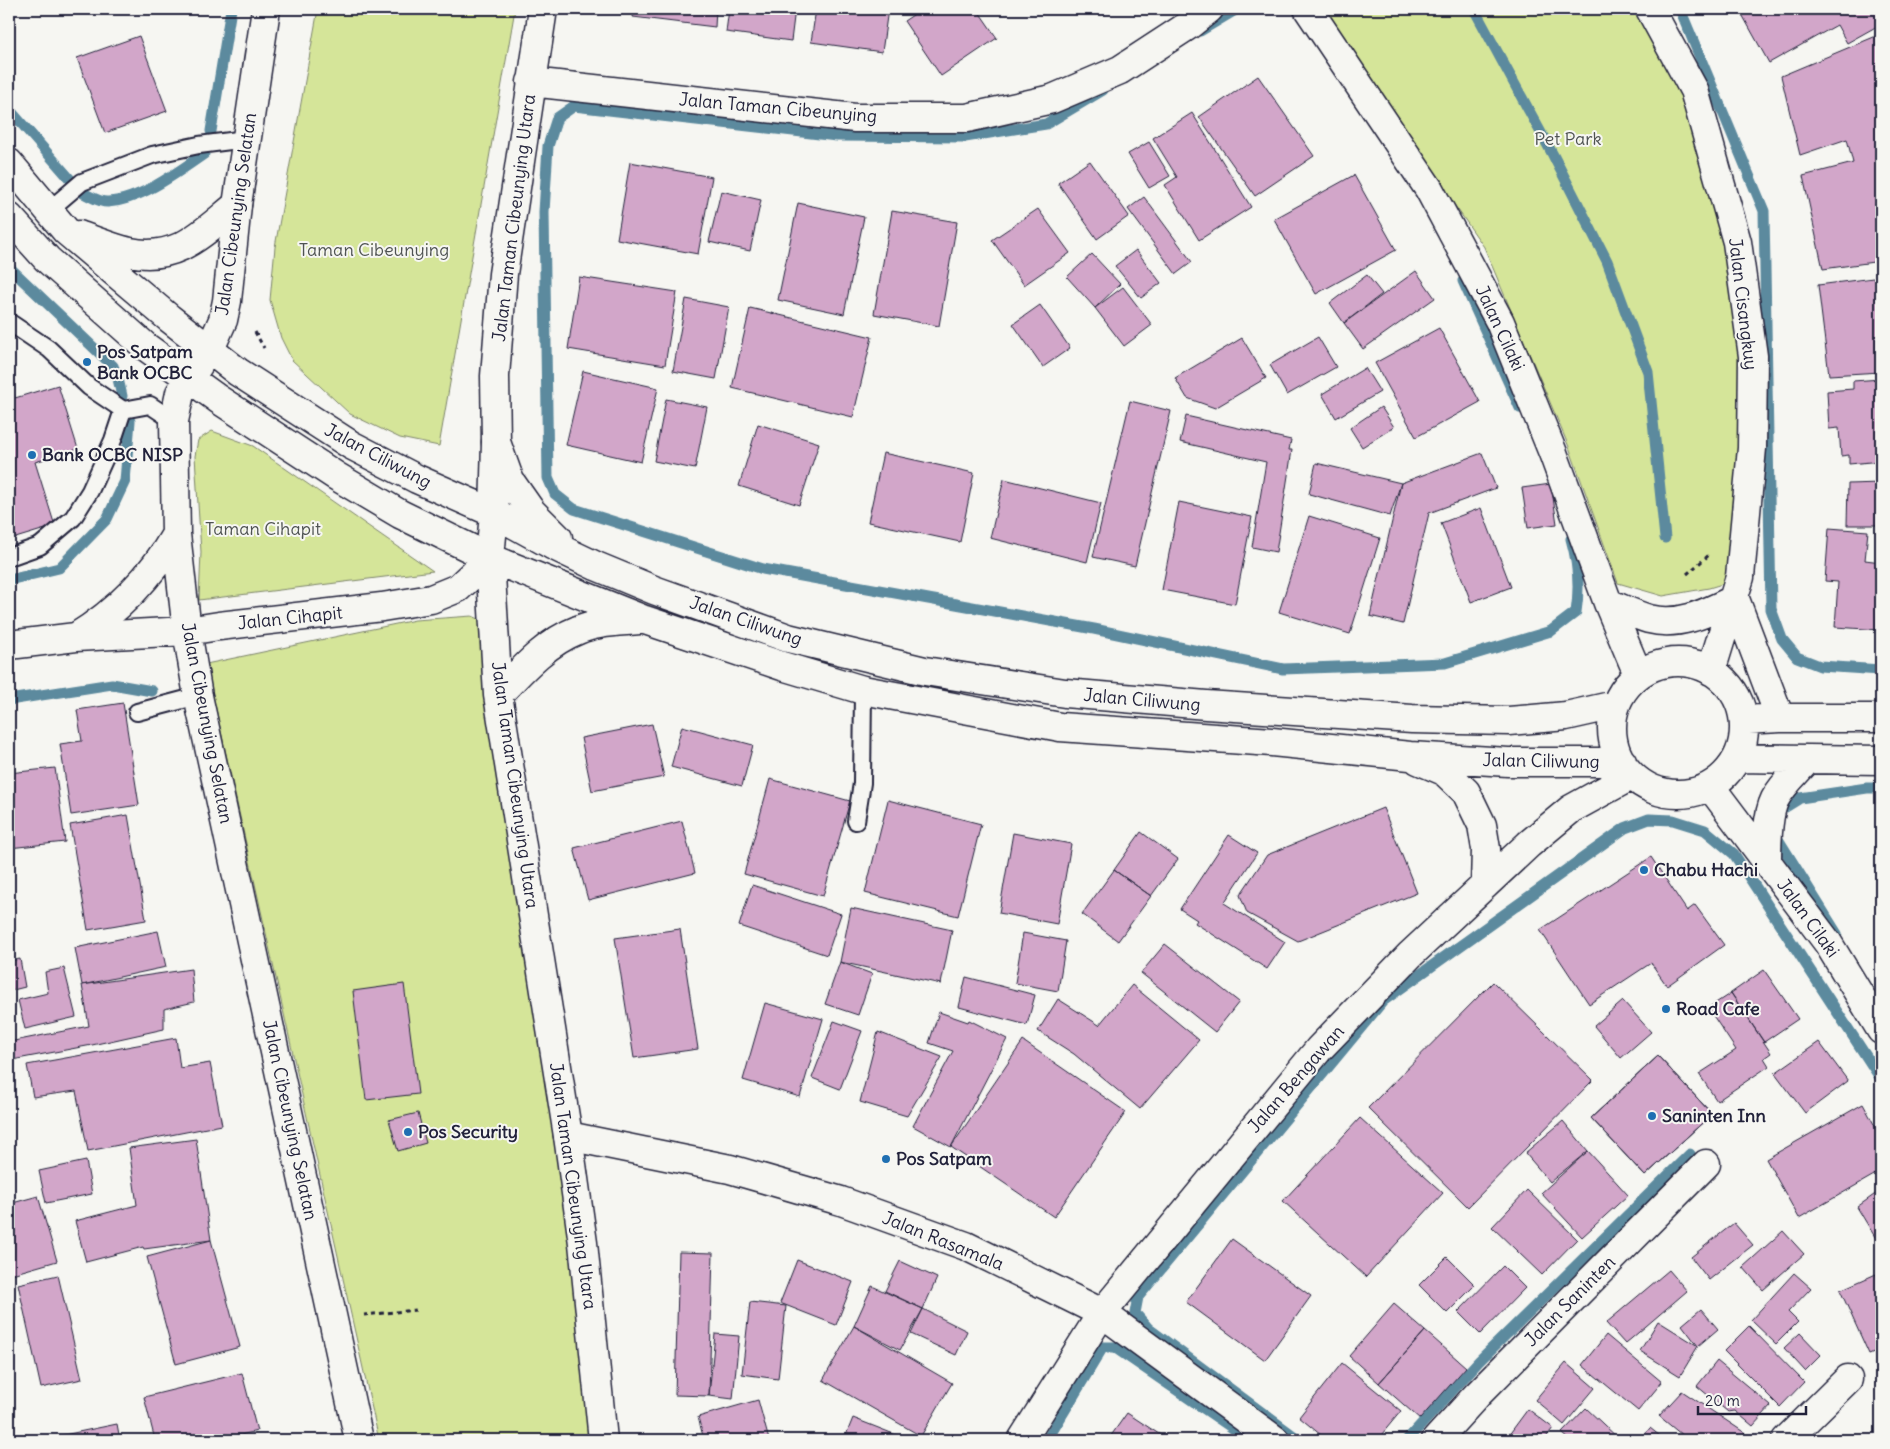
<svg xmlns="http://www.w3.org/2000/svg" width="1890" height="1449" font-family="Delius,sans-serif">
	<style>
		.green { fill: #d5e599; stroke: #7c846a }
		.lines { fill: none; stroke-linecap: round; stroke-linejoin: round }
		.stream { stroke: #5c8a9e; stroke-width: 11 }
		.building { fill: #d2a6c9; stroke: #22223b }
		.lane-casing { stroke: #22223b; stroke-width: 20 }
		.street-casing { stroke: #22223b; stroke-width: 31 }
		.secondary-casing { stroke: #22223b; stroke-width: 31 }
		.path { stroke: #22223b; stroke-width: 3; stroke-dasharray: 4 4; stroke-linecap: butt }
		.lane { stroke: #f6f6f2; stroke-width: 16 }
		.street { stroke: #f6f6f2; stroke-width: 28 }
		.secondary { stroke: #f6f6f2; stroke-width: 28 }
		.poi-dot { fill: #1f6fb2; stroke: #f6f6f2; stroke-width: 2 }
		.labels { text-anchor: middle; stroke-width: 4; stroke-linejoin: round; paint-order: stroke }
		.street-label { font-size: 18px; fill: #22223b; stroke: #f6f6f2 }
		.park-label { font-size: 18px; fill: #4f5352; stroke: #f6f6f2 }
		.poi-label { font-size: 18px; font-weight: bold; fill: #22223b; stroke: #f6f6f2; text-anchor: start }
	</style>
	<rect width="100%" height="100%" fill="#f6f6f2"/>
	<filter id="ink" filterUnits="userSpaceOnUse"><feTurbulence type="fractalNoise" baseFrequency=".02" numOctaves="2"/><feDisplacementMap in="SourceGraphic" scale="10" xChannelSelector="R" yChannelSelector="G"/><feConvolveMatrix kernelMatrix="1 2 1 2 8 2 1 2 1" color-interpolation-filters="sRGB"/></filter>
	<g filter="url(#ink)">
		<path class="green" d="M318,9H515L439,446L400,438L350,414L292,360L281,338L270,300L275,247Z
			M1317,9H1646L1744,239L1746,354L1732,581L1709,588L1663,596L1618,583L1569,447L1484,247Z
			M212,431L253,446L433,571L199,600L201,552L195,456L198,440Z
			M472,616L491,624L498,639L510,861L545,1032L573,1232L588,1440H379L206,664L415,620Z"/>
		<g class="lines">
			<path class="stream" d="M1474,9L1553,155L1607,261L1648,372L1665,538
				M1680,9L1764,211L1771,609L1782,639L1797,657L1820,666L1881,670
				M1200,31L1237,9
				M1103,90L1046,124L965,137L837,136L574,106L557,118L548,146L544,212L548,478L555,494L574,509L763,569L1094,629L1283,669L1445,663L1551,631L1576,612C1580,587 1578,563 1571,539
				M9,109L70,179
				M211,131L231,9
				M83,193C90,196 101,203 108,202C141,200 178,172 204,154
				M9,267L113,366L118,379L122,396
				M1463,281L1520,408
				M9,580L59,568L107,519L125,481L130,421
				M9,700L112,684L152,691
				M1778,816L1779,811L1800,798L1867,788H1881
				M1776,832V836L1837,934
				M1047,1440L1103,1347H1114L1250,1440
				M1299,1440L1149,1329L1135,1313L1138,1297L1383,1001L1625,828L1649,819L1673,820L1705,830L1734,854L1881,1079
				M1407,1440L1479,1361L1690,1154"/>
		</g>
		<path class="building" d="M634,9H716L715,27L633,17Z
			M729,9H795L791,41L726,32Z
			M816,9H888L882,52L811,42Z
			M922,9H977L997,38L941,76L904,21Z
			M1739,9H1881V24L1847,43L1837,25L1769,63Z
			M1881,34V261L1823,269L1803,176L1853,163L1847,139L1800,155L1781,76Z
			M139,36L167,111L105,133L77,58Z
			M1258,76L1314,156L1255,196L1199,117Z
			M1192,113L1251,207L1199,240L1165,185L1177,177L1153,138Z
			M1149,142L1170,176L1149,188L1128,154Z
			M1090,161L1129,216L1097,239L1058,183Z
			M630,162L712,177L698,254L617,239Z
			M1354,175L1396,250L1316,294L1274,219Z
			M721,191L761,200L750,251L709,242Z
			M1144,197L1192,262L1176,274L1128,209Z
			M798,203L864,217L844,314L778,300Z
			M1038,209L1070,253L1024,285L992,240Z
			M892,211L957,222L939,326L874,314Z
			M1136,250L1161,283L1141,298L1115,266Z
			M1092,254L1120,284L1095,308L1067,277Z
			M1416,271L1435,298L1363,349L1344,323Z
			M1367,275L1382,294L1344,323L1330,303Z
			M579,277L677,292L665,365L568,349Z
			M1881,277V372L1829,375L1818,285Z
			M1123,287L1152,325L1124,346L1095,308Z
			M686,299L729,307L716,379L673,371Z
			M1040,305L1070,348L1043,367L1013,324Z
			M750,308L872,337L853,417L732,388Z
			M1439,328L1480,402L1416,437L1375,363Z
			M1318,337L1336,367L1287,395L1270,365Z
			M1242,338L1266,378L1215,408L1187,398L1175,378Z
			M1365,368L1380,392L1336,418L1322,394Z
			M583,371L658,388L641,462L566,445Z
			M9,378L15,398L58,385L78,449L35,462L55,526L9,540Z
			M1881,379V461L1849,464V455L1841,456L1839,428L1829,429L1827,391L1853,389V381Z
			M666,399L707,407L695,469L654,461Z
			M1130,401L1171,411L1135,566L1093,557Z
			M1381,407L1394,427L1362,447L1350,428Z
			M1186,416L1291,440L1289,450H1292L1276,552L1252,547L1266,462L1180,442Z
			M758,424L819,443L799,505L739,486Z
			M883,453L974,473L960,542L868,522Z
			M1482,453L1496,488L1429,513L1403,624L1370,616L1401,483Z
			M1316,463L1401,483L1390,516L1309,494Z
			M1004,479L1101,503L1087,562L990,538Z
			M1881,483V525H1847L1848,484Z
			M1551,484L1557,524L1528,528L1522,488Z
			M1179,502L1252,517L1235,604L1162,590Z
			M1481,508L1511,587L1471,602L1441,523Z
			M1309,516L1380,538L1350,634L1279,612Z
			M1829,528L1868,531L1865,560L1881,562V630L1835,627L1838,582L1825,581Z
			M123,703L139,805L71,815L60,744L82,741L77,710Z
			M652,724L664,777L592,791L581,738Z
			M682,726L753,745L742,786L671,767Z
			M55,768L65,842L9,848V773Z
			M770,779L850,801L823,896L744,874Z
			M888,800L981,824L958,916L865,893Z
			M1383,808L1417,893L1298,941L1247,913L1240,895L1267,855Z
			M128,815L146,920L88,930L70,825Z
			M682,821L695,873L588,900L574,848Z
			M1141,832L1178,859L1151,896L1114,870Z
			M1013,833L1071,844L1057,924L999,913Z
			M1229,835L1257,853L1224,903L1285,942L1267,969L1195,923L1197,920L1180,909Z
			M1651,857L1687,911L1695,905L1724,945L1667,986L1651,963L1589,1004L1540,930Z
			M1114,870L1151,896L1118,941L1082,914Z
			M9,876L13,899L9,900Z
			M752,885L841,914L827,955L739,926Z
			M851,908L952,930L941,984L840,962Z
			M680,929L698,1049L634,1058L615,938Z
			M158,931L166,967L82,985L75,948Z
			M1023,933L1066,941L1058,991L1015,983Z
			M1165,944L1239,1002L1215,1032L1141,973Z
			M20,959L25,987L9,991V961Z
			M840,962L872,974L858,1015L825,1004Z
			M64,968L76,1017L25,1029L18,1000L48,993L45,972Z
			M191,969L194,1002L164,1009V1029L92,1045L12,1060L9,1042L89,1026L82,985Z
			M1764,970L1798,1019L1764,1042L1731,993Z
			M966,977L1035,995L1027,1025L959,1007Z
			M1493,982L1593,1080L1468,1207L1368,1108Z
			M404,984L418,1094L366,1100L353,991Z
			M1132,985L1199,1040L1140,1109L1074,1054L1038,1031L1058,999L1099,1025Z
			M1731,993L1771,1053L1764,1058L1769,1066L1717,1101L1699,1074L1736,1050L1708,1008Z
			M1623,1001L1651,1032L1621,1058L1594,1026Z
			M765,1003L823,1019L800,1097L743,1080Z
			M939,1012L968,1022L969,1020L1007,1039L951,1147L913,1126L953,1051L929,1043Z
			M834,1021L862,1031L840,1089L812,1078Z
			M878,1032L942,1057L907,1116L860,1102Z
			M176,1038L180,1068L210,1063L222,1125L88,1151L76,1091L33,1097L27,1065Z
			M1023,1041L1126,1112L1054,1217L951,1147Z
			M1819,1042L1848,1081L1805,1113L1775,1073Z
			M1658,1056L1712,1114L1645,1176L1591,1118Z
			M1658,1056L1712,1114L1645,1176L1591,1118Z
			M1863,1104L1881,1137V1171L1799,1218L1766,1159Z
			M418,1113L426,1143L398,1151L389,1120Z
			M1360,1118L1443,1193L1366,1277L1283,1201Z
			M1563,1121L1588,1151L1550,1182L1525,1153Z
			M196,1139L211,1240L144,1249L143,1247L86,1262L75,1221L137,1205L129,1148Z
			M1588,1151L1628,1195L1582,1237L1541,1193Z
			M86,1161L92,1194L46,1203L39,1171Z
			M1527,1190L1577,1239L1542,1275L1492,1227Z
			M1881,1190V1247L1857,1207Z
			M38,1196L57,1261L12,1274L9,1264V1204Z
			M1734,1223L1753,1245L1709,1280L1691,1257Z
			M1783,1231L1804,1254L1763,1290L1743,1267Z
			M1232,1239L1311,1296L1265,1360L1186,1302Z
			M211,1240L240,1347L176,1364L147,1257Z
			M679,1252L713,1253L709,1396L675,1395Z
			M1447,1257L1475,1285L1447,1313L1419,1285Z
			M797,1260L853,1282L836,1325L780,1303Z
			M900,1261L937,1278L923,1309L885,1291Z
			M1503,1266L1525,1288L1480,1334L1458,1312Z
			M1669,1270L1687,1291L1625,1344L1606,1323Z
			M1794,1273L1811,1288L1788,1312L1798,1322L1776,1344L1751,1320Z
			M1876,1274L1881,1287V1349L1869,1354L1840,1290Z
			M58,1275L82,1379L41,1388L18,1284Z
			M872,1286L923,1309L900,1350L854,1326Z
			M750,1302L786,1306L778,1379L742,1374Z
			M1394,1304L1425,1331L1379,1383L1349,1356Z
			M923,1309L967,1331L956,1355L911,1334Z
			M1701,1309L1718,1329L1698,1346L1682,1325Z
			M1658,1321L1698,1346L1680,1376L1640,1351Z
			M854,1326L952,1383L921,1436L823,1380Z
			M1749,1326L1804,1382L1780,1407L1724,1351Z
			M1425,1331L1466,1367L1420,1419L1379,1383Z
			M1800,1333L1821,1355L1805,1371L1784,1348Z
			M715,1334L739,1336L733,1399L709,1396Z
			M1606,1335L1662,1382L1638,1411L1582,1365Z
			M1881,1360V1378L1874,1364Z
			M1717,1361L1771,1406L1753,1426L1735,1411L1728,1412L1697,1386Z
			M1342,1363L1401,1411L1377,1440H1327L1299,1417Z
			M1566,1363L1595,1388L1564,1425L1535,1400Z
			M242,1373L257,1431L220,1440H155L144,1397Z
			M1682,1391L1745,1433L1737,1440H1688L1659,1416Z
			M758,1400L769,1440H704L698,1417Z
			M1586,1408L1620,1440H1570L1562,1433Z
			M1528,1409L1553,1428L1544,1440H1514L1508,1436Z
			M1127,1413L1168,1440H1108Z
			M853,1418L909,1440H844Z
			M117,1424L120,1440H60L59,1436Z
			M1650,1428L1665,1440H1640Z"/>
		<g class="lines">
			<defs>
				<path id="lane" d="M48,211L82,182L152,155L199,145L246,139
					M9,322L49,349L89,387L123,410L150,405L174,421
					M9,557L40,546L73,518L90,491L113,440L123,410
					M137,712L198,696
					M856,821L862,783L863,690"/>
				<path id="street" d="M531,82L855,118H967L1052,99L1120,70L1189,25L1209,9
					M210,349L223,320L227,301L237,205L266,9
					M494,513L496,442L495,376L503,274L543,9
					M568,1136L730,1169L841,1201L966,1246L1102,1313L1275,1440
					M1436,1440L1477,1395L1706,1164
					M1786,1440L1848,1379"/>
				<path id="secondary" d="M1308,9L1429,189L1500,322L1553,453L1608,603L1638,674
					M1650,9L1694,90L1737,242L1753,356L1752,448L1740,577L1711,671
					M9,163L66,231L169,318L238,372L351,445L417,479L494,513L552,545L596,566L654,590L788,638L925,671L1065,693L1206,705L1412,719L1509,721L1566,716L1615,705
					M9,217L47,259L146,347L218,399L336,476L400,514L490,558L642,619L782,666L863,690L1060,727L1272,742L1410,756L1508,762H1622
					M79,235C95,241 113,248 130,252C178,262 203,232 237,205
					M199,364L180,393L174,421L176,534L187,631L198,696L359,1440
					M496,442L510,481L531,511L558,538
					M494,513L490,558L498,695L568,1136L583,1243L603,1440
					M1735,599L1780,718
					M1608,603C1621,608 1635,615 1649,619C1680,627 1708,612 1735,599
					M76,637C116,613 153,575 176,534
					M9,645L76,637L187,631L219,626L382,607L431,599L458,588L490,558
					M1612 728a66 66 0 1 1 132 0a66 66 0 1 1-132 0Z
					M498,695C522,670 545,643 578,630C596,622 619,622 639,620
					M1744,720L1780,718H1881
					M1737,758L1881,760
					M1418,760L1444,771L1466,792L1482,825L1486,849L1485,885
					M1710,786L1828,943L1881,1030
					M1767,862C1767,844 1767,815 1775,799C1783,784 1797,772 1808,759
					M1022,1440L1102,1313L1319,1049L1410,955L1529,844L1571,809L1631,776"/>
			</defs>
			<use href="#lane" class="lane-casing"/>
			<use href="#street" class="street-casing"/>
			<use href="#secondary" class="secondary-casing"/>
			<path class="path" d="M255,332L264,348
				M1687,574L1709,555
				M364,1315L416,1310"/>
			<use href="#lane" class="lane"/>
			<use href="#street" class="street"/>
			<use href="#secondary" class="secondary"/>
		</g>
	</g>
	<g class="poi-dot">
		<circle cx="87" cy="362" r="5"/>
		<circle cx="32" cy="455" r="5"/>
		<circle cx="1644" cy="870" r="5"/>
		<circle cx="1666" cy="1009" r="5"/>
		<circle cx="1652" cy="1116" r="5"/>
		<circle cx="408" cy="1132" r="5"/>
		<circle cx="886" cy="1159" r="5"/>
	</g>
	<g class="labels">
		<g class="street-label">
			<text transform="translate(778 108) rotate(5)" y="6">Jalan Taman Cibeunying</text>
			<text transform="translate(236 214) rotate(-82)" y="6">Jalan Cibeunying Selatan</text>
			<text transform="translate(514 218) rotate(-83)" y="6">Jalan Taman Cibeunying Utara</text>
			<text transform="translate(1743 304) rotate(83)" y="6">Jalan Cisangkuy</text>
			<text transform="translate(1500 328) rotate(65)" y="6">Jalan Cilaki</text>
			<text transform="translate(378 456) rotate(28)" y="6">Jalan Ciliwung</text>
			<text transform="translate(290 618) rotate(-6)" y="6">Jalan Cihapit</text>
			<text transform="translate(746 621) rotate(19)" y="6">Jalan Ciliwung</text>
			<text transform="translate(1142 700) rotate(5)" y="6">Jalan Ciliwung</text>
			<text transform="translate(207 723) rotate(79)" y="6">Jalan Cibeunying Selatan</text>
			<text transform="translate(1541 761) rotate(1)" y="6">Jalan Ciliwung</text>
			<text transform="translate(515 785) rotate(82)" y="6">Jalan Taman Cibeunying Utara</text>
			<text transform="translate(1808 918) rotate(54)" y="6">Jalan Cilaki</text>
			<text transform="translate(1296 1079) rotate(-49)" y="6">Jalan Bengawan</text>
			<text transform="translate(290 1120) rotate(78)" y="6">Jalan Cibeunying Selatan</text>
			<text transform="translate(573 1186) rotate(82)" y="6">Jalan Taman Cibeunying Utara</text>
			<text transform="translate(943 1241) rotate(22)" y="6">Jalan Rasamala</text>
			<text transform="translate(1570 1301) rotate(-45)" y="6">Jalan Saninten</text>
		</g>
		<g class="park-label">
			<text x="1568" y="145">Pet Park</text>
			<text x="374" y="256">Taman Cibeunying</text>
			<text x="263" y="535">Taman Cihapit</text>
		</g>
		<g class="poi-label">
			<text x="97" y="358">Pos Satpam<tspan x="97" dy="21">Bank OCBC</tspan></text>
			<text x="42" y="461">Bank OCBC NISP</text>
			<text x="1654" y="876">Chabu Hachi</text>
			<text x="1676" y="1015">Road Cafe</text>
			<text x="1662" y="1122">Saninten Inn</text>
			<text x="418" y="1138">Pos Security</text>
			<text x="896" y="1165">Pos Satpam</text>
		</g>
	</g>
	<rect width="1890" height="1449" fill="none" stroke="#f6f6f2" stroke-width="30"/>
	<rect x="15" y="15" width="1860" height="1419" fill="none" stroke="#22223b" stroke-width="2" filter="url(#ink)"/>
	<path d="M1698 1406v8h108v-8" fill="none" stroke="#22223b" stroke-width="2.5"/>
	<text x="1705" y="1406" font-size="15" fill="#22223b" stroke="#f6f6f2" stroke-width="4" paint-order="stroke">20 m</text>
</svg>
